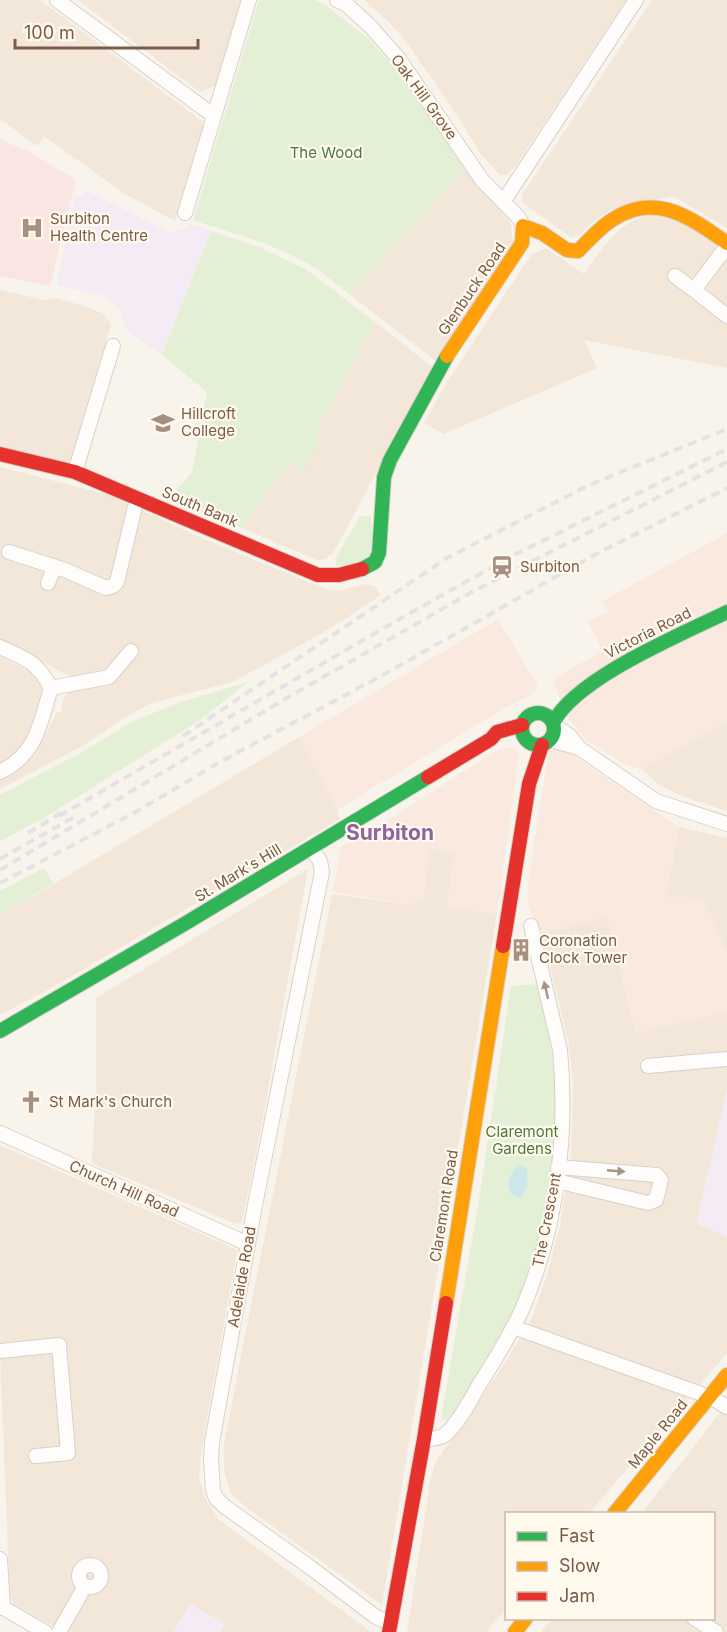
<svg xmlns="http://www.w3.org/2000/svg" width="727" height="1632" viewBox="0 0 727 1632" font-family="Inter,sans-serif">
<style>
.residential{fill:#f2e7d9}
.commercial{fill:#f9e9df}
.education{fill:#f5ebf4}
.medical{fill:#fae5e3}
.green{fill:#e3f0d5}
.water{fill:#cce6ea}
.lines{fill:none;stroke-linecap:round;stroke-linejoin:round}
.street-casing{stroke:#d8d1ca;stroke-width:16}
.fast-casing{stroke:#d8d0c8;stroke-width:16}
.slow-casing{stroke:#d8d0c8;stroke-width:16}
.jam-casing{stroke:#d8d0c8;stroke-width:16}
.street{stroke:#fefdfc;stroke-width:14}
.fast{stroke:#30b455;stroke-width:14}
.slow{stroke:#ff9f0a;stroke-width:14}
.jam{stroke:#e5322d;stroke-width:14}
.rail{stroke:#e5e2e5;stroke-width:4;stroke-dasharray:9 6;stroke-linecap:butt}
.oneway{fill:#a89487}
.labels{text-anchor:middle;stroke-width:4.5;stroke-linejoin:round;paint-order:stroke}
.street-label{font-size:15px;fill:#7a5c48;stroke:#fff9ee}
.park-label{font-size:15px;fill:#4c7a3c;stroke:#fff9ee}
.poi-label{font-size:15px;fill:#7a5c48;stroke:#fff9ee;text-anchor:start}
.district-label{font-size:21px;font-weight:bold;fill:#8d649d;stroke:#fff9ee}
</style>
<rect width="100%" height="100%" fill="#f8f4ec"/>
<g class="residential">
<polygon points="0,0 40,0 203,122 203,131 175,221 125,194 44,136 38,146 29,141 0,118"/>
<polygon points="78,0 241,0 216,85 200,92"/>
<polygon points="364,0 626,0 517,164 506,175 500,175 480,153 455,112 407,43 391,24"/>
<polygon points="652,0 727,0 727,228 673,196 610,210 595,220 579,235 572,238 523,203 522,195"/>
<polygon points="465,170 510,222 513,241 436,361 349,294"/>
<polygon points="655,214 672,217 727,250 727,368 584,340 597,368 444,434 424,423 447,382 531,255 546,248 584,274 603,247 621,228 638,218"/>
<polygon points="0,290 44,300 56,298 84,306 102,313 111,324 72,458 69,462 0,448"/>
<polygon points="375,322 435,369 385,456 334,552 325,559 317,560 241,528 290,463 302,470 318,438 314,436"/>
<polygon points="0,467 109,495 202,538 325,589 338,591 365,584 374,586 381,595 331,628 233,682 151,703 124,718 84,745 0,789 0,781 10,776 35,755 57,712 61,712 64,698 77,680 0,639"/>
<polygon points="0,656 35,674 42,686 44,698 28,741 0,771"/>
<polygon points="727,722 727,811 681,796 658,784 642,769"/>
<polygon points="299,737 337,810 340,819 46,991 0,1015 0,916"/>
<polygon points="679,827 727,838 727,951 703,898 666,897"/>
<polygon points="429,850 454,854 447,907 497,914 382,1605 246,1507 231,1494 224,1470 224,1443 332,894 411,905 423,900"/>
<polygon points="308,869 261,1128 242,1222 235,1224 92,1163 96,1082 96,998"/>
<polygon points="603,917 608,919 635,1033 727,1012 727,1353 589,1513 506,1514 506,1609 486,1632 407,1632 431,1477 435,1463 501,1369 531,1320 547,1275 560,1226 571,1155 573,1087 569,1044 542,933"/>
<polygon points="0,1145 237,1250 201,1452 199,1478 205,1498 219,1520 371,1632 63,1632 14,1604 10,1597 0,1354"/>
<polygon points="727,1404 727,1632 541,1632 553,1619 714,1618 714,1514 642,1513"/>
</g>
<g class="commercial">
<polygon points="727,533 727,722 642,769 628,766 586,740 569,719 553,682 558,676 603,651 588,622 608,612 603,601"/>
<polygon points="498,619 538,686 531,695 503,709 337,810 299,737"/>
<polygon points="506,748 516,748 519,754 497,914 447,907 454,854 430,850 422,900 411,905 333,892 341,847 366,835 493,752"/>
<polygon points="555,748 562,748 679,827 666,897 703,898 727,951 727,1012 635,1033 608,919 603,917 542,933 528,907 528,882 549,752"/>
</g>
<g class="education">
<polygon points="88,191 170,233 187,228 190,224 211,231 162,355 127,331 119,308 112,300 104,296 57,285 75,199"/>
<polygon points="727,1089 727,1237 696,1224"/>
<polygon points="190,1603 225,1624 220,1632 173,1632"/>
</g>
<polygon class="medical" points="0,139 30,152 76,180 50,286 0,276"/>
<g class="green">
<path d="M259,0H315L325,5L370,40L411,87L465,170L349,294C333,281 317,268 299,259C265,241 228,232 193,220Z"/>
<polygon points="211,231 261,248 307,270 375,322 314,435 319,438 302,471 290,463 241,528 169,499 192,472 207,392 162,355"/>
<polygon points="360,516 371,517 373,550 363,563 337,566 335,560"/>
<polygon points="248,682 200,720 39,821 0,841 0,795 86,750 131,722 178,703"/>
<polygon points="44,868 53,883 0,916 0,891"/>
<polygon points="539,984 549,1033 556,1087 556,1141 533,1274 494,1354 448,1421 441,1419 479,1200 511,986"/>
</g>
<path class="water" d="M520,1165L527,1168C528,1180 529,1191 519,1198C502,1191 508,1174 520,1165Z"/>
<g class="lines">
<g class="street-casing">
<g id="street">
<polyline points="57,0 214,116"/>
<polyline points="337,0 346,4 370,26 399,59 482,180 519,218 523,226"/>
<polyline points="503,202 636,0"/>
<polyline points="185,213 249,0"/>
<polyline points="727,246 694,290 727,316"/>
<polyline points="675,276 694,290"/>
<polyline points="75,472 113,346"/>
<polyline points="9,552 65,570 106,588 113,586 117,582 137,498"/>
<polyline points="48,583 54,568"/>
<path d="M0,647C26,659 37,661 51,688C40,724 37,754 0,772"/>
<polyline points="51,688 109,677 131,651"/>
<polyline points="554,725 570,736 579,748"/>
<polyline points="550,740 579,748 656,801 727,824"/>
<polyline points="311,848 320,861 322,872 256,1200 212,1442 211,1459 213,1490 216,1498 224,1506 307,1565 376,1617 390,1623"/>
<polyline points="648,1066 727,1059"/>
<polyline points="0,1133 248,1244"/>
<polyline points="557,1181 648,1203 656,1200 661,1180 657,1175 558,1167"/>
<polyline points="513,1327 710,1397 727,1407"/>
<polyline points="0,1351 59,1345 68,1453 36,1456"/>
<path d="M424,1439C432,1439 439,1439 446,1434C458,1424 471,1399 479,1385C495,1360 512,1333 524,1305C557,1226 568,1135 560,1050L531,926"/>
<polyline points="0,1559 3,1608"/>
<circle cx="90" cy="1576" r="11"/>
<polyline points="0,1606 45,1632"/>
<polyline points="694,1618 716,1632"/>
<polyline points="59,1632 85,1586"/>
</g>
</g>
<g class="fast-casing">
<g id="fast">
<polyline points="362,569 375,562 379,553 384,477 390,460 447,356"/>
<circle cx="538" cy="729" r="16"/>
<path d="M553,723C576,678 680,635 727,612"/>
<polyline points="0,1031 186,923 428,777"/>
</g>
</g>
<g class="slow-casing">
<g id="slow">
<path d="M447,356L522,243L523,226L542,233L567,250L578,251C587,242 595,233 605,225C651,189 687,215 727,243"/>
<polyline points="446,1303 503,946"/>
<polyline points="614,1514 727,1375"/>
<polyline points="515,1632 526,1618"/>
</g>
</g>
<g class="jam-casing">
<g id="jam">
<polyline points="0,454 75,472 318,575 339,575 362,569"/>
<polyline points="428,777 491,739 497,732 522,725"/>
<polyline points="503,946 529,784 542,745"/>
<polyline points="389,1632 424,1439 446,1303"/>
</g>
</g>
<use href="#street" class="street"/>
<use href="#fast" class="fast"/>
<use href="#slow" class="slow"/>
<use href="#jam" class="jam"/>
<g class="rail">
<polyline points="183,736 447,558 589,485 727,429"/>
<polyline points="59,816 403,617 512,556 727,449"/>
<polyline points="28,833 64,811"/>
<polyline points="0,859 76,816"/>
<polyline points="0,870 285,699 472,592 727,462"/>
<polyline points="0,883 136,812 218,763 383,675 596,554 727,488"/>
</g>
</g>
<defs><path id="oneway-solid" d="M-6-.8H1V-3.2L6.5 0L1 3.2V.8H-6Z" transform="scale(1.5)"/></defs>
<g class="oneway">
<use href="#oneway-solid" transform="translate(546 990) rotate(-103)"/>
<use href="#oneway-solid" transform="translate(616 1171) rotate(5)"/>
</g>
<defs>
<g id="hospital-bare" transform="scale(1.8)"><path d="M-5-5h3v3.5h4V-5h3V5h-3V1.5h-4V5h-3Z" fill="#a69181" stroke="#fff9ee" stroke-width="2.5" paint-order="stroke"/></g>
<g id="university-bare" transform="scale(1.8)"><path d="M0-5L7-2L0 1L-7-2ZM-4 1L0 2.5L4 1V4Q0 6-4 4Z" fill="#a69181" stroke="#fff9ee" stroke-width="2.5" paint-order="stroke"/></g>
<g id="station-bare" transform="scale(1.8)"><path d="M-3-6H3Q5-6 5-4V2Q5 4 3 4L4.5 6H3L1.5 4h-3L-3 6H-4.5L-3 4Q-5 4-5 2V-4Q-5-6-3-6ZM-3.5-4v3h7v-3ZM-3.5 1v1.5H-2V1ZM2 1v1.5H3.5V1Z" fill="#a69181" stroke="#fff9ee" stroke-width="2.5" paint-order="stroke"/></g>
<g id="building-bare" transform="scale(1.8)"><path d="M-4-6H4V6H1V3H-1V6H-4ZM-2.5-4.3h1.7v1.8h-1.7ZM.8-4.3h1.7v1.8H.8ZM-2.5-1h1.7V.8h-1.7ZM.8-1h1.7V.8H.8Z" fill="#a69181" stroke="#fff9ee" stroke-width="2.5" paint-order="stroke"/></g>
<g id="church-bare" transform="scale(1.8)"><path d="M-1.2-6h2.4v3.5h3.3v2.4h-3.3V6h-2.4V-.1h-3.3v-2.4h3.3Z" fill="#a69181" stroke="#fff9ee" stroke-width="2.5" paint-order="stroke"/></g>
</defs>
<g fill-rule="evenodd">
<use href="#hospital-bare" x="32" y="228"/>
<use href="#university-bare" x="163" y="423"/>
<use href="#station-bare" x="502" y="567"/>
<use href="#building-bare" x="521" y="950"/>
<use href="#church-bare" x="31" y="1102"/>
</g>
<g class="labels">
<g class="street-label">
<text transform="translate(424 97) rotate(54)" y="5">Oak Hill Grove</text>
<text transform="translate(472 289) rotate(-56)" y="5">Glenbuck Road</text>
<text transform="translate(200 507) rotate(23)" y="5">South Bank</text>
<text transform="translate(648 633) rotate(-27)" y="5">Victoria Road</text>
<text transform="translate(238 873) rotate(-31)" y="5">St. Mark's Hill</text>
<text transform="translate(124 1189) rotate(24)" y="5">Church Hill Road</text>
<text transform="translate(444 1206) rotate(-81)" y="5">Claremont Road</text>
<text transform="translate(547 1220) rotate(-79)" y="5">The Crescent</text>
<text transform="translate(242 1277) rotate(-80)" y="5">Adelaide Road</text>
<text transform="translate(658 1434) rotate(-51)" y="5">Maple Road</text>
</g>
<g class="park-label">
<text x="326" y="158">The Wood</text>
<text x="522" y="1137">Claremont<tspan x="522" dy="17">Gardens</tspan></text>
</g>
<g class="poi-label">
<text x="50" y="224">Surbiton<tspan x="50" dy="17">Health Centre</tspan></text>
<text x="181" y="419">Hillcroft<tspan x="181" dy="17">College</tspan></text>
<text x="520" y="572">Surbiton</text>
<text x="539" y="946">Coronation<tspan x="539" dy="17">Clock Tower</tspan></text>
<text x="49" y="1107">St Mark's Church</text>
</g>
<g class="district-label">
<text x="390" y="840">Surbiton</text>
</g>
</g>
<rect x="505" y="1512" width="210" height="108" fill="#fff9ee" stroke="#cabaac" stroke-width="1.5"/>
<rect x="517" y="1532" width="30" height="9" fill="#30b455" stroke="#cabaac" stroke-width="1.5"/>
<text x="559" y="1542" font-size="18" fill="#7a5c48">Fast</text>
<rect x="517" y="1562" width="30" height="9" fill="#ff9f0a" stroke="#cabaac" stroke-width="1.5"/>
<text x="559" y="1572" font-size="18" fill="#7a5c48">Slow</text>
<rect x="517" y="1592" width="30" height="9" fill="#e5322d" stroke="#cabaac" stroke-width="1.5"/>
<text x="559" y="1602" font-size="18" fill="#7a5c48">Jam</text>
<path d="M15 39v9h183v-9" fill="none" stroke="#7a5c48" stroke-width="3"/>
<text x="24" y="39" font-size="18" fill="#7a5c48" stroke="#fff9ee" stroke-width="4.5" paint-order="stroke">100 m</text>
</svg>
